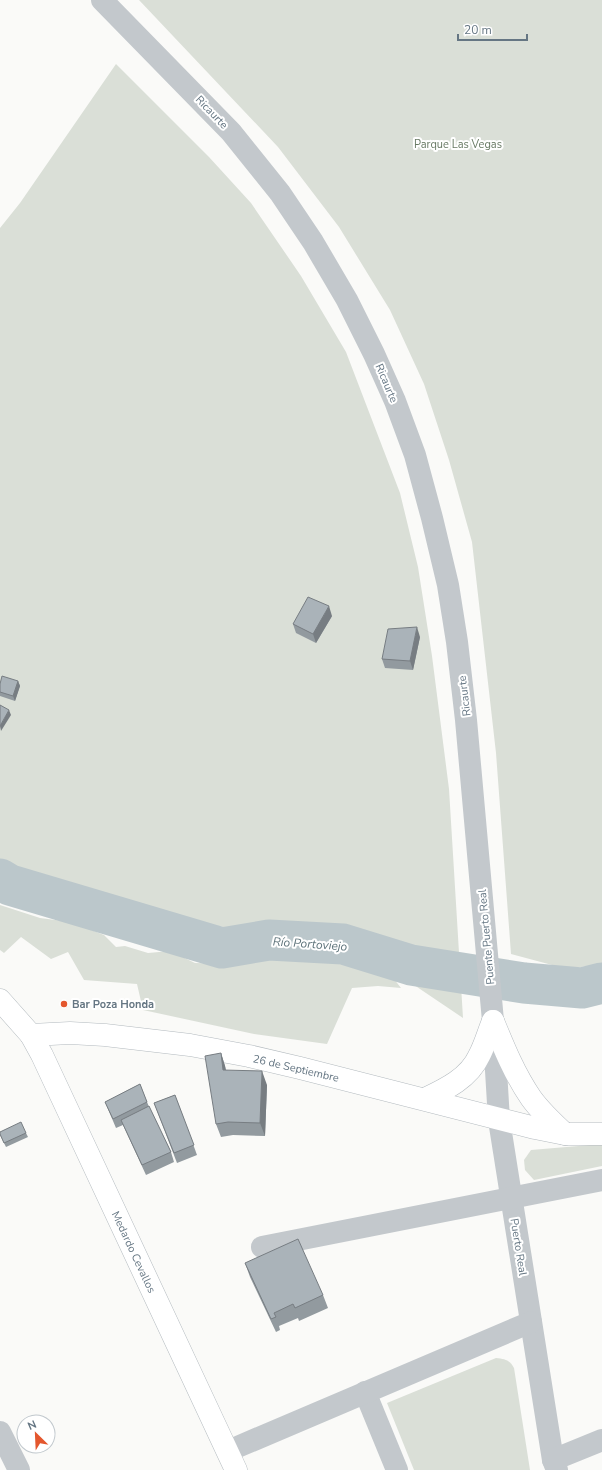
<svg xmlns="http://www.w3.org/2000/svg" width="602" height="1470" viewBox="0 0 602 1470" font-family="'Nunito Sans',sans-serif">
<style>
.green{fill:#dadfd7}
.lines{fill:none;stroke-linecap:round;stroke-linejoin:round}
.river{stroke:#bbc7cb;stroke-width:41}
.secondary-casing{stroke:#b3babf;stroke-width:23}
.street{stroke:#c3c8cc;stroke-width:22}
.secondary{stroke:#fff;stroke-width:22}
.wall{fill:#929a9f}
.shaded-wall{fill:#777d82}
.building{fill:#aab3b9;stroke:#777d82}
.poi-dot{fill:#e4572e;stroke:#fff;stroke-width:1.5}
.labels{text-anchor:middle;stroke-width:4;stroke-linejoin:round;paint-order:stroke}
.street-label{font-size:11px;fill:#657683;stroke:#fff}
.park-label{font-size:11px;fill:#687a64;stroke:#fff}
.poi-label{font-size:11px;font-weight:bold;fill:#657683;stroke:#fff;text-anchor:start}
.water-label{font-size:12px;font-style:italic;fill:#60757c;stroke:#fff}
</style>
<rect width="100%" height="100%" fill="#fafaf8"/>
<g class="green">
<polygon points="139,0 602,0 602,964 567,969 511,954 496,753 472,542 449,460 424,384 390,310 339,227 278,147"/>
<polygon points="116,64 209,157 251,203 301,276 346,352 400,493 418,567 432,656 449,789 463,1018 334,931 229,928 150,914 14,872 0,863 0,228 20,203"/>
<polygon points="0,905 40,918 71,922 104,935 116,947 125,946 148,953 170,951 195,963 235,964 281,949 344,957 384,966 401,988 378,986 352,988 327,1044 254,1034 143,1010 137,984 84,980 68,952 51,959 21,937 4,953 0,950"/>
<polygon points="602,1144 602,1166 534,1180 525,1170 524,1160 531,1150"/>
<path d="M496,1358C505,1359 510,1360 514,1368L530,1470H414L387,1403Z"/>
</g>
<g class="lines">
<polyline class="river" points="0,879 10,885 222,948 269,940 343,944 411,965 524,983 582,988 602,983"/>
<g class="secondary-casing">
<g id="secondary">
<polyline points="0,1000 31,1035 70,1033 105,1035 190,1045 249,1056 300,1068 535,1128 565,1134 602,1134"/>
<path d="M493,1021C504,1048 515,1075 531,1098C541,1112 553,1123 565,1134"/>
<polyline points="31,1035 42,1055 236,1470"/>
<path d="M425,1099C446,1089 469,1078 479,1056C485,1045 488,1033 493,1021"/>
</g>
</g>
<g class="street">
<polyline points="102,0 231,132 280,193 313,242 347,300 374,354 395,401 415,455 432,518 448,585 457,642 466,720 493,1021 499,1120 553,1460 557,1470"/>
<polyline points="262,1247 602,1180"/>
<polyline points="365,1392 397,1470"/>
<polyline points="0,1432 19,1470"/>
<polyline points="228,1451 531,1322"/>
<polyline points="553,1460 602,1440"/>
</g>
<use href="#secondary" class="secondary"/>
</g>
<g class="wall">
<polygon points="332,616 316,643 296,633 293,624"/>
<polygon points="420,637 413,670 385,668 382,659"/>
<polygon points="18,681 20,686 15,701 0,696 0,684"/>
<polygon points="221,1053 225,1066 226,1070 267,1085 265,1136 233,1135 221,1137 216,1124"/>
<polygon points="140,1084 149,1107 171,1152 174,1162 146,1175 123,1125 116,1128 105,1102"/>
<polygon points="175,1095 197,1155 177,1163 154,1103"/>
<polygon points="0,1132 26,1133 28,1137 6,1147 0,1135"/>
<polygon points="245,1263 323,1295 328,1308 299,1321 298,1318 279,1326 280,1330 276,1332 250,1277"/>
</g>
<g class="shaded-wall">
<polygon points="329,606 332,616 316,643 313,634"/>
<polygon points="417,627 420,637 413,670 410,661"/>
<polygon points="18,681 20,686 15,701 13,696"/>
<polygon points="9,710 11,715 1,731 0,726"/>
<polygon points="221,1053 225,1066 228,1083 223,1070"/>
<polygon points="262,1071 267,1085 265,1136 260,1123"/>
</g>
<g class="building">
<polygon points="308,597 329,606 313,634 293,624"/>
<polygon points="417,627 410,661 382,659 388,629"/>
<polygon points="2,676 18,681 13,696 0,692 0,684"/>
<polygon points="0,705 9,710 0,726"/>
<polygon points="221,1053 223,1070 262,1071 260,1123 228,1122 216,1124 205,1056"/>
<polygon points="140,1084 147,1102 113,1119 105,1102"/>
<polygon points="175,1095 194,1145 174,1153 154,1103"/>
<polygon points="149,1106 171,1152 142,1165 121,1120"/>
<polygon points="21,1122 26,1133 4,1143 0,1134 0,1132"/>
<polygon points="298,1239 323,1295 295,1308 293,1304 274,1313 276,1317 271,1319 245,1263"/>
</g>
<circle class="poi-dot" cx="64" cy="1004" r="4"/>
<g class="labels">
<g class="street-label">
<text transform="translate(212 112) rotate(46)" y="4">Ricaurte</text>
<text transform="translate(387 383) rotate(67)" y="4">Ricaurte</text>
<text transform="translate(464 696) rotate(-97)" y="4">Ricaurte</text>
<text transform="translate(486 937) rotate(-95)" y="4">Puente Puerto Real</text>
<text transform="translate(296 1068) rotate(13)" y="4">26 de Septiembre</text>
<text transform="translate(519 1247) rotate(81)" y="4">Puerto Real</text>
<text transform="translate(134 1252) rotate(65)" y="4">Medardo Cevallos</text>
</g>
<g class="park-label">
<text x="458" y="148">Parque Las Vegas</text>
</g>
<g class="poi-label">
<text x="72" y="1008">Bar Poza Honda</text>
</g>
<g class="water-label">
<text transform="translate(310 944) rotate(4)" y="4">Río Portoviejo</text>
</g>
</g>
<g transform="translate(36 1434) rotate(336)"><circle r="19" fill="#ffffff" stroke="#c1c8cd"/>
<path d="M0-3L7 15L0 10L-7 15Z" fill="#e4572e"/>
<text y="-6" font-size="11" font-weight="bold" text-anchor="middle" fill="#657683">N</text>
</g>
<path d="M458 34v6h69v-6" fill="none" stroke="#657683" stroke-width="2"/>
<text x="464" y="34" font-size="12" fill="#657683" stroke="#ffffff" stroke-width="3" paint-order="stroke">20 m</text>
</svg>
